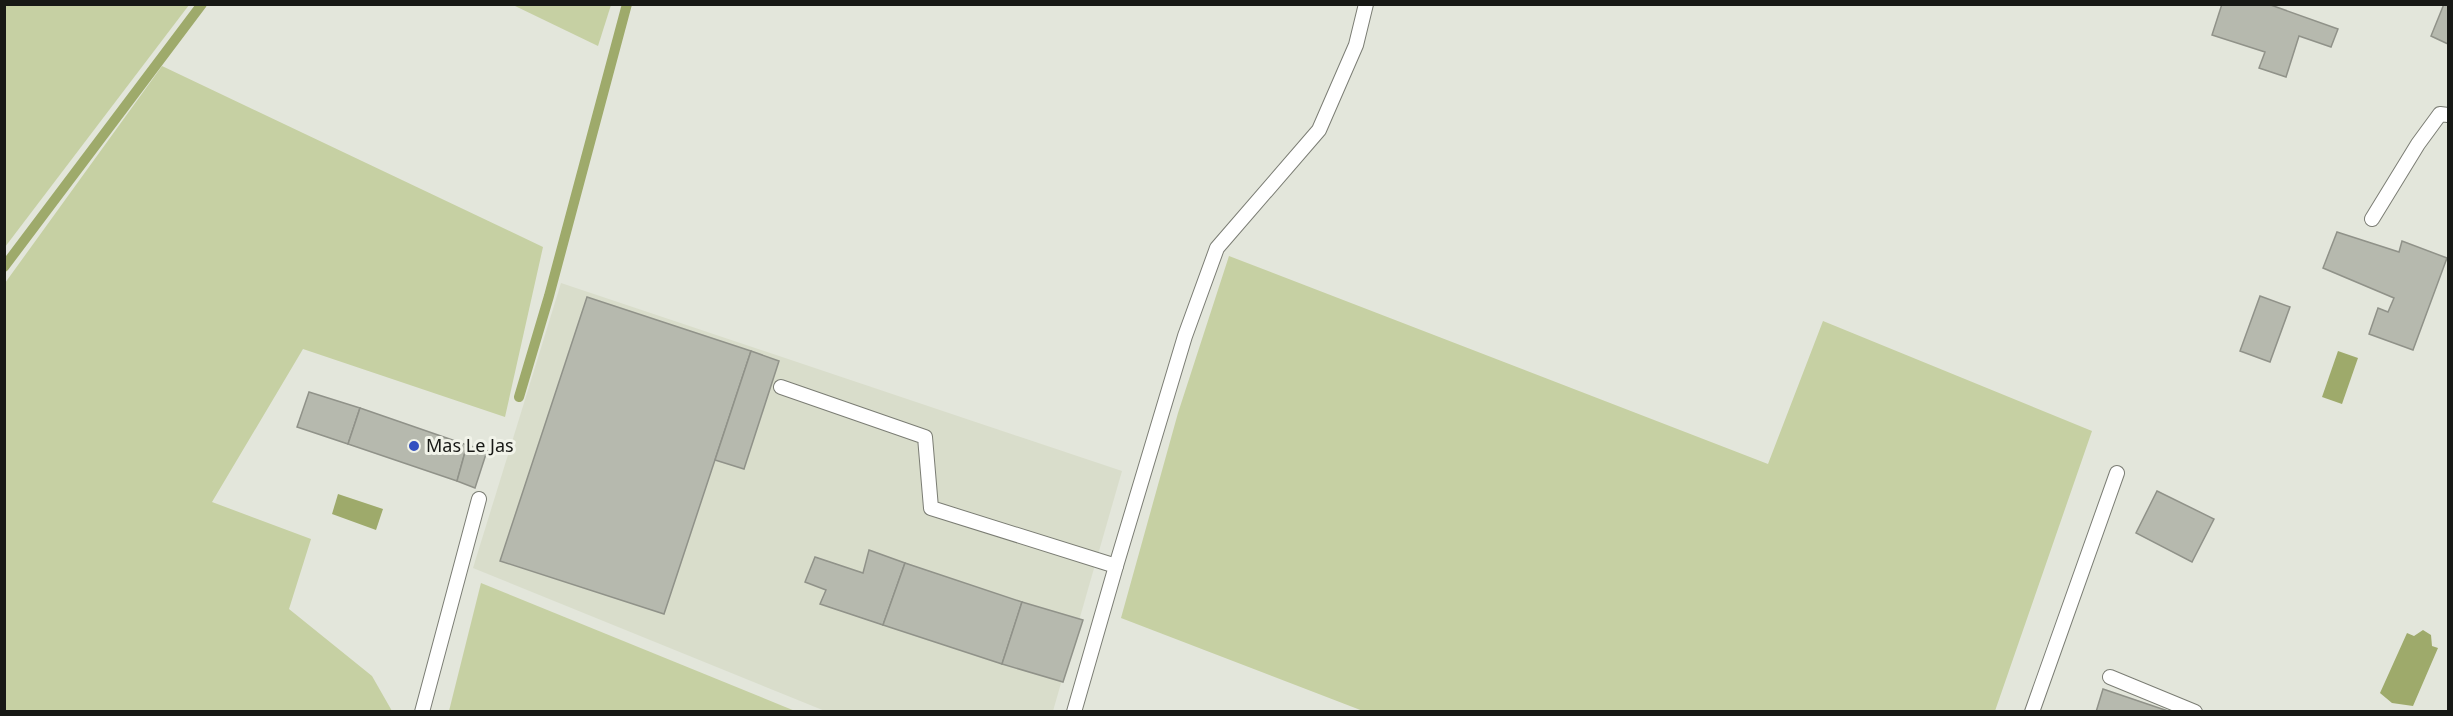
<svg xmlns="http://www.w3.org/2000/svg" width="2453" height="716" viewBox="0 0 2453 716" font-family="'Noto Sans',sans-serif">
<style>
.built{fill:#d9ddcb}
.green{fill:#c6d0a3}
.water{fill:#9eaa6b}
.lines{fill:none;stroke-linecap:round;stroke-linejoin:round}
.stream{stroke:#9eaa6b;stroke-width:10}
.building{fill:#b6b9ae;stroke:#909289;stroke-width:1.5}
.service-casing{stroke:#7b7d74;stroke-width:16}
.service{stroke:#fff;stroke-width:14}
.poi-dot{fill:#324fc0;stroke:#f1f3e9;stroke-width:2}
.labels{text-anchor:middle;stroke-width:6;stroke-linejoin:round;paint-order:stroke}
.poi-label{font-size:18px;fill:#171815;stroke:#f1f3e9;text-anchor:start}
</style>
<rect width="100%" height="100%" fill="#e3e6db"/>
<polygon class="built" points="561,283 1122,471 1053,711 825,711 473,568"/>
<g class="green">
<polygon points="5,4 189,5 5,247 4,5"/>
<polygon points="513,5 611,4 611,5 598,46"/>
<polygon points="162,66 543,247 505,417 303,349 212,502 311,539 289,609 372,676 392,711 5,711 5,283"/>
<polygon points="1229,256 1768,464 1823,321 2092,431 1995,711 1363,711 1121,618 1178,413"/>
<polygon points="481,583 795,711 449,711"/>
</g>
<g class="water">
<polygon points="2338,351 2358,358 2342,404 2322,397"/>
<polygon points="338,494 383,509 376,530 332,514"/>
<polygon points="2423,630 2431,635 2432,646 2438,648 2413,706 2392,703 2380,693 2407,633 2414,636"/>
</g>
<g class="lines">
<g class="stream">
<polyline points="4,267 202,4"/>
<polyline points="519,397 549,296 627,4"/>
</g>
</g>
<g class="building">
<polygon points="2222,4 2268,4 2338,29 2331,47 2299,36 2286,77 2259,68 2265,52 2212,35"/>
<polygon points="2444,4 2448,4 2448,44 2431,36"/>
<polygon points="2337,232 2399,252 2402,241 2447,258 2413,350 2369,334 2378,308 2388,312 2394,298 2323,268"/>
<polygon points="2260,296 2290,307 2270,362 2240,351"/>
<polygon points="587,297 751,351 664,614 500,561"/>
<polygon points="751,351 779,361 744,469 715,460"/>
<polygon points="309,392 360,408 348,444 297,427"/>
<polygon points="360,408 467,445 457,481 348,444"/>
<polygon points="467,445 487,451 475,488 457,481"/>
<polygon points="2157,491 2214,519 2192,562 2136,533"/>
<polygon points="869,550 905,563 883,625 820,604 826,590 805,582 815,557 863,573"/>
<polygon points="905,563 1022,602 1002,664 883,625"/>
<polygon points="1022,602 1083,620 1063,682 1002,664"/>
<polygon points="2103,689 2171,712 2096,712"/>
</g>
<g class="lines">
<g class="service-casing">
<g id="service">
<polyline points="2372,219 2418,144 2440,114 2448,115"/>
<polyline points="781,387 925,437 931,508 1116,566 1074,712"/>
<polyline points="1116,566 1185,336 1217,248 1319,130 1356,45 1366,4"/>
<polyline points="2110,677 2195,712"/>
<polyline points="422,712 479,499"/>
<polyline points="2032,712 2117,473"/>
</g>
</g>
<use href="#service" class="service"/>
</g>
<circle class="poi-dot" cx="414" cy="446" r="6"/>
<g class="labels">
<g class="poi-label">
<text x="426" y="452">Mas Le Jas</text>
</g>
</g>
<rect width="2453" height="716" fill="none" stroke="#171815" stroke-width="12"/>
</svg>
